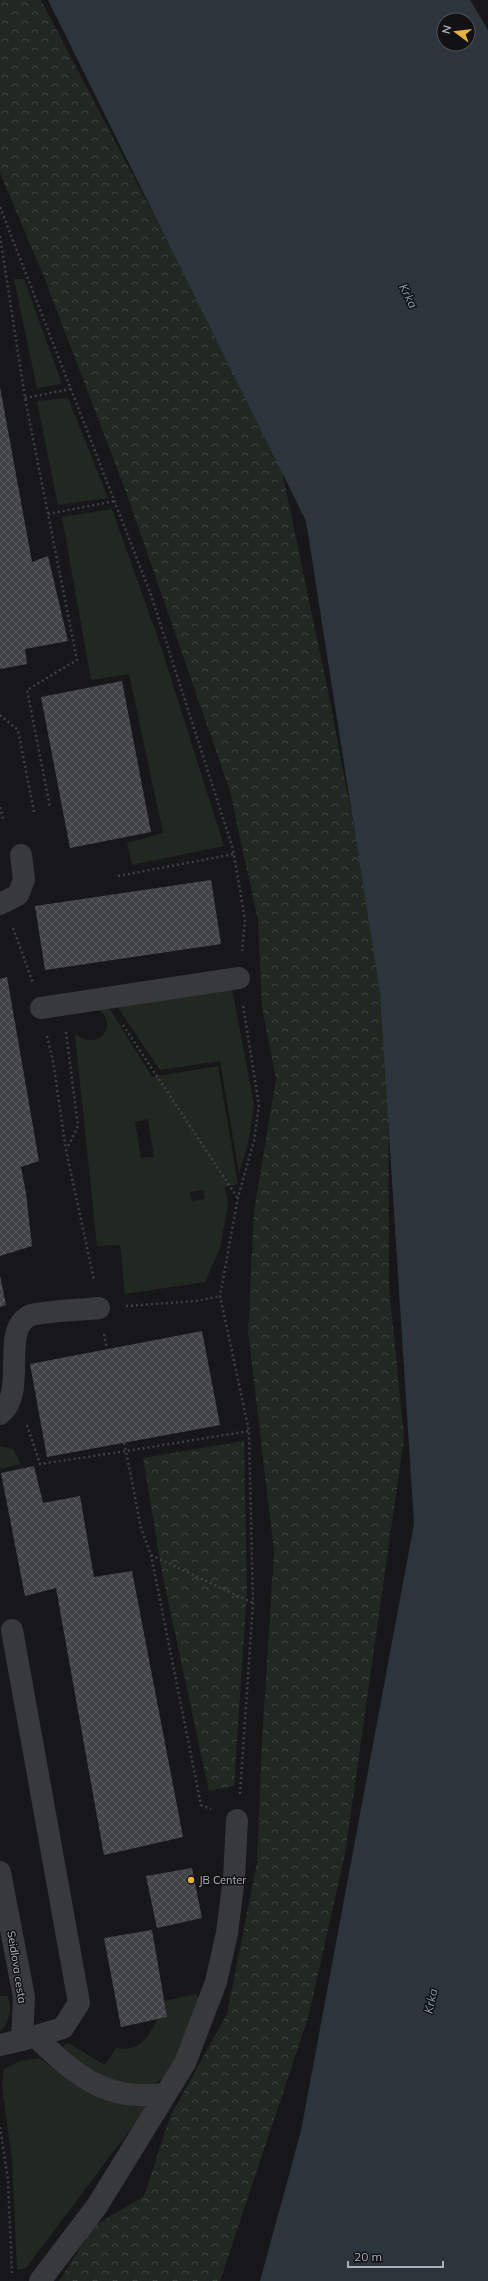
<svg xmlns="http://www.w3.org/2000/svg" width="488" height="2281" viewBox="0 0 488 2281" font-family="Mulish,sans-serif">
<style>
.grass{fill:#212822;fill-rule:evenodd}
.forest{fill:url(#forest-crowns)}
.water{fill:#2d353c;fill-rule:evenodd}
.building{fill:url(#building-cross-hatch)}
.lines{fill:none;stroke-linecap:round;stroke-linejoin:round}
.path{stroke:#3e4044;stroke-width:2.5;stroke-dasharray:2 3;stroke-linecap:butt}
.minor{stroke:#38393d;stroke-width:22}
.poi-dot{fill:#e7b140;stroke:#121214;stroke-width:1.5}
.labels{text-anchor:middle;stroke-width:3;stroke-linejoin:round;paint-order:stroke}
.poi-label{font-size:11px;fill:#aaaeb8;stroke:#121214;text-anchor:start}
.street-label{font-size:11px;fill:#aaaeb8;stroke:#121214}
.water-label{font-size:12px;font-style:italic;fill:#839bb1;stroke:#121214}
</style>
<defs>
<pattern id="forest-crowns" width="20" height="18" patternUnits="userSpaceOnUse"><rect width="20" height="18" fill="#212822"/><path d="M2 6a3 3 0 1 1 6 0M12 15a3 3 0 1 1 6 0" fill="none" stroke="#3f4540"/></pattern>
<pattern id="building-cross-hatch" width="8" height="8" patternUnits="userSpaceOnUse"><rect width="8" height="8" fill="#414245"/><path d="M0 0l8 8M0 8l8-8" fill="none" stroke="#5a5b5e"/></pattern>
</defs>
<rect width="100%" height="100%" fill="#171719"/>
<g class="grass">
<polygon points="14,279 24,279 62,384 37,388"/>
<polygon points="68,398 108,498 58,505 37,401"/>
<polygon points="112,509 160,644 224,846 132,865 127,843 163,833 129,674 91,680 62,517"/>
<polygon points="231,983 254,1105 248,1144 239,1173 220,1061 160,1070 115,1003"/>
<path d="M106,1003L152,1077L218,1066L238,1184L225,1187L228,1205L220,1248L205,1282L125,1294L120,1245L97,1246L75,1035C81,1037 87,1041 93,1040C110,1037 111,1019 99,1010ZM148,1119L154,1157L141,1158L135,1122ZM203,1190L205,1199L192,1201L190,1192Z"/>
<polygon points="0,1446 13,1449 21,1464 0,1469"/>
<path d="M196,1994L200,1999L171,2072L153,2085L135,2088L100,2078L64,2049L63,2046L68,2043L105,2065L116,2048C141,2052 147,2038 158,2019L167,2017L165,2001Z"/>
<path d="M0,1996H7C13,2005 10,2024 0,2030Z"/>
<polygon points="39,2058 83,2090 136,2107 145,2106 144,2111 26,2268 17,2270 12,2160 2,2086 4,2069 20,2061"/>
</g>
<g class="forest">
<polygon points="0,0 41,0 278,452 329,696 381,971 388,1055 389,1286 404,1438 345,1854 308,2018 220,2281 59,2281 94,2226 144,2196 170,2117 227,2014 257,1863 262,1741 274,1551 248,1332 254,1211 276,1079 262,1007 258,920 230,791 126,492 44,277 0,173"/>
<polygon points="244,1441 247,1590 234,1786 209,1791 162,1572 143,1458"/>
</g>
<path class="water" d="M48,0H470L488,30V2281H260L301,2131L414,1524L380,993L306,521ZM444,20H468V44H444Z"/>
<g class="building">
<polygon points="0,387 32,562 48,556 68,641 25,649 27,664 0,669"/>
<polygon points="122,681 151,832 70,848 41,697"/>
<polygon points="211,880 221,944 45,970 35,906"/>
<polygon points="7,977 39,1161 21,1167 26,1193 32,1246 0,1256 0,979"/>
<polygon points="0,1275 6,1305 0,1307"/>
<polygon points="202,1331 220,1425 47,1457 30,1364"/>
<polygon points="34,1466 43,1503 80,1496 94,1577 132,1571 183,1837 104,1855 56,1588 25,1596 1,1473"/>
<polygon points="192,1868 202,1918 157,1928 146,1876"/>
<polygon points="152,1930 167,2017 121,2027 104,1938"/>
</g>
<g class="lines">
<g class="path">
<polyline points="0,207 151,595 233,849 245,920 242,951"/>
<polyline points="0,236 25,398 77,660 27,690 50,807"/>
<polyline points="25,398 71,389"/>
<polyline points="48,514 115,501"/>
<polyline points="0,715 18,730 34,812"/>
<polyline points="0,807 3,819"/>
<polyline points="118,876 234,854"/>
<polyline points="13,928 33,983"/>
<polyline points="123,1025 237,1197"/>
<polyline points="66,1032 78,1126 67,1149"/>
<polyline points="47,1036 53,1061 66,1150 94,1280"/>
<polyline points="126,1306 196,1301 220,1296"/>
<polyline points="104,1334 107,1349"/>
<polyline points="27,1425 40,1464 126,1451 141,1528 151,1555 201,1805 211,1809"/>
<polyline points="124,1443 126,1451 249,1431"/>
<polyline points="151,1555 253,1603"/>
<polyline points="240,1794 253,1603 249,1431 220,1296 238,1197 254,1141 259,1105 243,1005"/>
<polyline points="0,2127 8,2180 12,2273"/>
</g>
<g class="minor">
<polyline points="0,904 18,895 24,880 21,855"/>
<polyline points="41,1008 239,978"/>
<path d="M0,1414C28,1392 0,1331 29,1316C40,1311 85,1310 99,1308"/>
<polyline points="12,1630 79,2003 63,2028 22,2040"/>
<polyline points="0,1872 24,1997 22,2040 0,2045"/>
<path d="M36,2037C74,2075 107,2102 164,2094"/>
<polyline points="40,2281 97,2206 185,2063 216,1982 227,1933 234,1878 237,1820"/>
</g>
</g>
<circle class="poi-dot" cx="191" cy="1880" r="4"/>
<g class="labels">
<g class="poi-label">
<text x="199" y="1884">JB Center</text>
</g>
<g class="street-label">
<text transform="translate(17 1967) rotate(81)" y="4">Seidlova cesta</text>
</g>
<g class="water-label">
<text transform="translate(408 296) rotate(63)" y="4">Krka</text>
<text transform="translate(431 2001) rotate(-78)" y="4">Krka</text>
</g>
</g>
<g transform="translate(456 32) rotate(285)"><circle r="19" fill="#121214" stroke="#4f5056"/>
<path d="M0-3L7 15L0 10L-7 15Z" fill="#e7b140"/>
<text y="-6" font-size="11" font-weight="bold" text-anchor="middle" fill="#aaaeb8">N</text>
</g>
<path d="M348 2261v6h95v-6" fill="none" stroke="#aaaeb8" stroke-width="2"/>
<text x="354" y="2261" font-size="12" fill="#aaaeb8" stroke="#121214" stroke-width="3" paint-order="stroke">20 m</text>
</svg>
